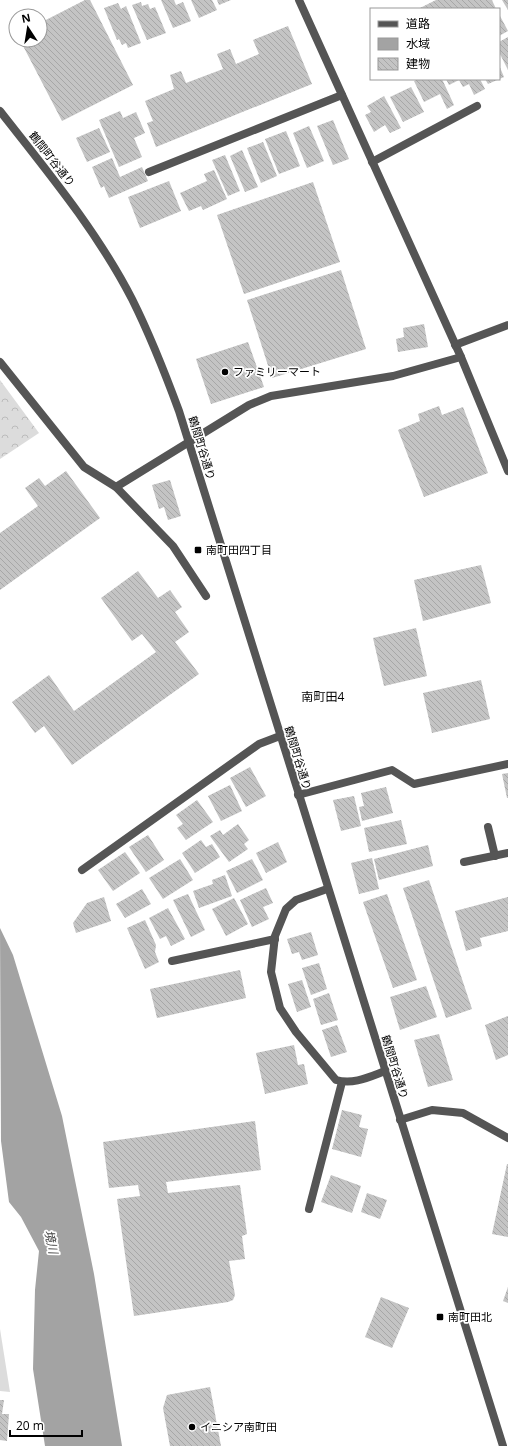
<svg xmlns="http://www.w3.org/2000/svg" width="508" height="1446" viewBox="0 0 508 1446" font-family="'Open Sans','Noto Sans JP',sans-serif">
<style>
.green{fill:#dcdcdc}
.park{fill:url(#park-crowns)}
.water{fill:#a3a3a3}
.building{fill:url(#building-back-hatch)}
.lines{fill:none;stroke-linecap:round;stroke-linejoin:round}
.service{stroke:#555;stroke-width:8}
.minor{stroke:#555;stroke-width:8}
.tertiary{stroke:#555;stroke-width:8}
.poi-dot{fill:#000;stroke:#fff;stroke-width:1.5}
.labels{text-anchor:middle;stroke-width:3.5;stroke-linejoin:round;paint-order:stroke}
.street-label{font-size:11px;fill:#000;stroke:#fff}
.poi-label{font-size:11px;fill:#000;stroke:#fff;text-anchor:start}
.neighbourhood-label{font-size:12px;fill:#000;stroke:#fff}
.water-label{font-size:12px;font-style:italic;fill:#444;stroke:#fff}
</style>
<defs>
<pattern id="park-crowns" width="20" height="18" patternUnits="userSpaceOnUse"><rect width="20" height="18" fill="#dcdcdc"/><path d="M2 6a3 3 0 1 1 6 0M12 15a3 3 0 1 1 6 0" fill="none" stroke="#bbb"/></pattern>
<pattern id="building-back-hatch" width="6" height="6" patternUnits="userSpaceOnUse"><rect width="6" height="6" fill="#c4c4c4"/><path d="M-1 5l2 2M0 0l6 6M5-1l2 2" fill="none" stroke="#a7a7a7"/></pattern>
</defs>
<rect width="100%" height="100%" fill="#fff"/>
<polygon class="green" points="0,1329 10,1392 0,1391"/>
<polygon class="park" points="0,380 39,433 0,459"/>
<polygon class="water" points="0,928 13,955 62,1116 94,1274 122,1446 45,1446 33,1369 35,1290 39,1251 21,1217 9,1202 1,1141"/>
<g class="building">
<polygon points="85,0 90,0 133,85 62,121 20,40 40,40 40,23"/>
<polygon points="161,0 174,0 176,5 183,2 191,21 173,28"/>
<polygon points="191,0 212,0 217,10 199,18"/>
<polygon points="217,0 231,0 219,5"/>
<polygon points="436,0 492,0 496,9 418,9"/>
<polygon points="502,0 508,0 508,10"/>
<polygon points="141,2 142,6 148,4 150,9 155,7 166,33 147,40 132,5"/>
<polygon points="118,3 121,9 126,6 141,43 128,48 126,43 122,45 119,39 117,40 104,8"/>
<polygon points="499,14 508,31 499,36"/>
<polygon points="288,26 312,84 156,147 147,123 153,121 145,101 174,89 170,75 181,71 186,83 223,69 217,54 230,49 236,64 259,54 253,40"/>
<polygon points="508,37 508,70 499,52 499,42"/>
<polygon points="499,65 504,77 488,84 485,79 499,79"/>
<polygon points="418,79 442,79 454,105 447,109 440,94 424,102 414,81"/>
<polygon points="446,79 480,79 485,89 474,95 469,84 463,87 459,80 449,85"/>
<polygon points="411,87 424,112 403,122 390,97"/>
<polygon points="384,96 401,128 390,133 385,125 374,132 365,115 371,112 367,106"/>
<polygon points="120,111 123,118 136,112 145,133 134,138 142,157 119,167 99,120"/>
<polygon points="333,120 349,159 333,165 317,126"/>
<polygon points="309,126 324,161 307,168 293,133"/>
<polygon points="99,128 110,152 87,162 76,138"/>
<polygon points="286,131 300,166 279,174 265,139"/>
<polygon points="263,142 277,176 261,183 247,148"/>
<polygon points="242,150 258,187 245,192 230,156"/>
<polygon points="225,155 240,191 228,196 212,160"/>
<polygon points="112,158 120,177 142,167 148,181 109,198 104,186 101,188 92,167"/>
<polygon points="214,170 227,199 203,210 201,206 189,211 180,193 207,181 204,174"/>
<polygon points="169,181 181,211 140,228 128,197"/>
<polygon points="313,182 340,262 244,294 217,215"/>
<polygon points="341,270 366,349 272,378 247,300"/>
<polygon points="424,324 428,347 398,352 396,339 404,337 403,328"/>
<polygon points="248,342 264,387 211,404 196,359"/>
<polygon points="439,406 442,415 463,407 488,473 424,497 398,430 420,421 418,414"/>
<polygon points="66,471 100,518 0,590 0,533 38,506 25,488 39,478 45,486"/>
<polygon points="170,480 181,516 168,520 164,507 159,509 152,485"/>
<polygon points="481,565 491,603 423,621 414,580"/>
<polygon points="138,571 158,598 170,590 182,607 175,612 189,632 175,642 199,674 72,765 44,726 35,733 12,702 49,675 74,711 156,652 142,634 132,641 101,598"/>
<polygon points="416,628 427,676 384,686 373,638"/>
<polygon points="481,680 490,719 432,733 423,693"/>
<polygon points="250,767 266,796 246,807 230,778"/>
<polygon points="508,773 508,798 507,798 502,774"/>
<polygon points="230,785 242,811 221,821 208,796"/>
<polygon points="386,787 393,813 362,821 359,807 364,806 361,793"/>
<polygon points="354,796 361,826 341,831 333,800"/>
<polygon points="197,800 213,822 186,840 177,828 183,824 176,815"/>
<polygon points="401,820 407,844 369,852 364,828"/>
<polygon points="238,824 249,840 244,844 248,849 229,862 210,836 220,830 223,835"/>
<polygon points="148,835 164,860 146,872 129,847"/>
<polygon points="201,840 206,847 212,844 220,857 195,873 182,853"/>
<polygon points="278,842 287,862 266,873 256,853"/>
<polygon points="428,845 433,866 379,880 374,859"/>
<polygon points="125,852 140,873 113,891 98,870"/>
<polygon points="372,858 379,889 359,894 351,863"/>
<polygon points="180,859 193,880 163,899 149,878"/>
<polygon points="252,859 263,880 237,893 226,871"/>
<polygon points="225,875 232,896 199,908 193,891 213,884 212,880"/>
<polygon points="429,880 472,1009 446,1018 403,888"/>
<polygon points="266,888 273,903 263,907 269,919 252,927 240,900"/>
<polygon points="142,889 151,904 125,918 116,904"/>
<polygon points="188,894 205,930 191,937 173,900"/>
<polygon points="387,894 417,980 393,988 363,902"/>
<polygon points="104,897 111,921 76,933 73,923 87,903"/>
<polygon points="508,897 508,931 480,938 482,946 466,951 455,911"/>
<polygon points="234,898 248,924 226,936 212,909"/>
<polygon points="168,908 185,939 171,946 166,936 160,939 149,918"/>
<polygon points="145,920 156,945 155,952 159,962 145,969 127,928"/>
<polygon points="311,932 318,955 302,960 299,952 292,954 287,939"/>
<polygon points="319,963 327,989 311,995 302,968"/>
<polygon points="240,970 246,998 157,1018 150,989"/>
<polygon points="302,980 311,1007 297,1012 288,984"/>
<polygon points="426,986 437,1017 400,1030 390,997"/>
<polygon points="329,993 338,1020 321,1025 313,999"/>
<polygon points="508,1016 508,1055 496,1060 485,1025"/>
<polygon points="337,1025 347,1052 331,1057 322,1030"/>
<polygon points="439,1034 453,1080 428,1087 414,1040"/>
<polygon points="294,1045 298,1065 304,1064 308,1084 265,1094 256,1053"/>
<polygon points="342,1110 362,1115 359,1127 368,1129 361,1157 332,1149"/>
<polygon points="255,1121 261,1170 166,1182 168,1193 240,1185 247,1234 242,1236 245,1259 229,1261 235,1295 233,1300 228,1302 134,1316 117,1199 140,1196 138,1185 109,1188 103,1142"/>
<polygon points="507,1164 508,1164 508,1237 492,1234"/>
<polygon points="331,1175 361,1186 352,1213 321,1202"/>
<polygon points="367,1193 387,1200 380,1219 361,1212"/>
<polygon points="508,1287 508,1303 503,1301"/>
<polygon points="381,1297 409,1308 392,1348 365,1337"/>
<polygon points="210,1387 221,1446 170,1446 163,1408 167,1395"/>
<polygon points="0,1400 4,1400 2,1414 9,1414 7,1441 0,1440"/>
</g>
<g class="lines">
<g class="service">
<polyline points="488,827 495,856"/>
<polyline points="82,870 259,744 280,736"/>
<polyline points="172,961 275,939"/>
</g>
<g class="minor">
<polyline points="299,0 461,357 508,471"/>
<polyline points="372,162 477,106"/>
<polyline points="149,172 342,95"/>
<polyline points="455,345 508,325"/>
<polyline points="0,362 84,467 116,487 173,546 206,596"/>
<polyline points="116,487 249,405 271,396 393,376 461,357"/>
<polyline points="298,795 392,770 414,784 508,764"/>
<polyline points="464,862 508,853"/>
<path d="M327,889L296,900L286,909L275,936L271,972L280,1008L296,1032L336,1080C353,1085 369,1077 385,1071"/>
<polyline points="400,1120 432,1110 463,1113 508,1138"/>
<polyline points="309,1209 342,1082"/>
</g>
<path class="tertiary" d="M0,111C47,171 97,231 132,299C150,335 165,373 179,411L503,1446"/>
</g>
<g class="poi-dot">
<circle cx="225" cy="372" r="4"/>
<rect x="194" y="546" width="8" height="8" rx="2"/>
<rect x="436" y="1313" width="8" height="8" rx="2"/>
<circle cx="192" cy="1427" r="4"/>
</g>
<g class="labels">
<g class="street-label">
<text transform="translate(52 159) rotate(52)" y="4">鶴間町谷通り</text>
<text transform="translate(202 448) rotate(73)" y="4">鶴間町谷通り</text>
<text transform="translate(298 758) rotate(73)" y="4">鶴間町谷通り</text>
<text transform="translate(395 1067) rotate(73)" y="4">鶴間町谷通り</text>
</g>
<g class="poi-label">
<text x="233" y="376">ファミリーマート</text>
<text x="206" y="554">南町田四丁目</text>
<text x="448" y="1321">南町田北</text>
<text x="200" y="1431">イニシア南町田</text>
</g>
<g class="neighbourhood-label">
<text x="323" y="701">南町田4</text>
</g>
<g class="water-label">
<text transform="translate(51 1242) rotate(78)" y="4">境川</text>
</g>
</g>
<rect x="370" y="8" width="130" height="72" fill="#ffffff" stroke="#999999"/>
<rect x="378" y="21" width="20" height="6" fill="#555555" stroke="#999999"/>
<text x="406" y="28" font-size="12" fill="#000000">道路</text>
<rect x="378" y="38" width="20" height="12" fill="#a3a3a3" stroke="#999999"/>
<text x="406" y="48" font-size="12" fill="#000000">水域</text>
<rect x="378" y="58" width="20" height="12" fill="url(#building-back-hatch)" stroke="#999999"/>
<text x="406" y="68" font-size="12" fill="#000000">建物</text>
<g transform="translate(28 28) rotate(348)"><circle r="19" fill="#ffffff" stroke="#999999"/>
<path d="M0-3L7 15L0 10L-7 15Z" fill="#000000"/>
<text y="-6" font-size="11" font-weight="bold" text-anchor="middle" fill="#000000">N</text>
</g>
<path d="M10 1430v6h72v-6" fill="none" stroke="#000000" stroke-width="2"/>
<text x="16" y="1430" font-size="12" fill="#000000" stroke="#ffffff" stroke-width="3" paint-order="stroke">20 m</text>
</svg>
